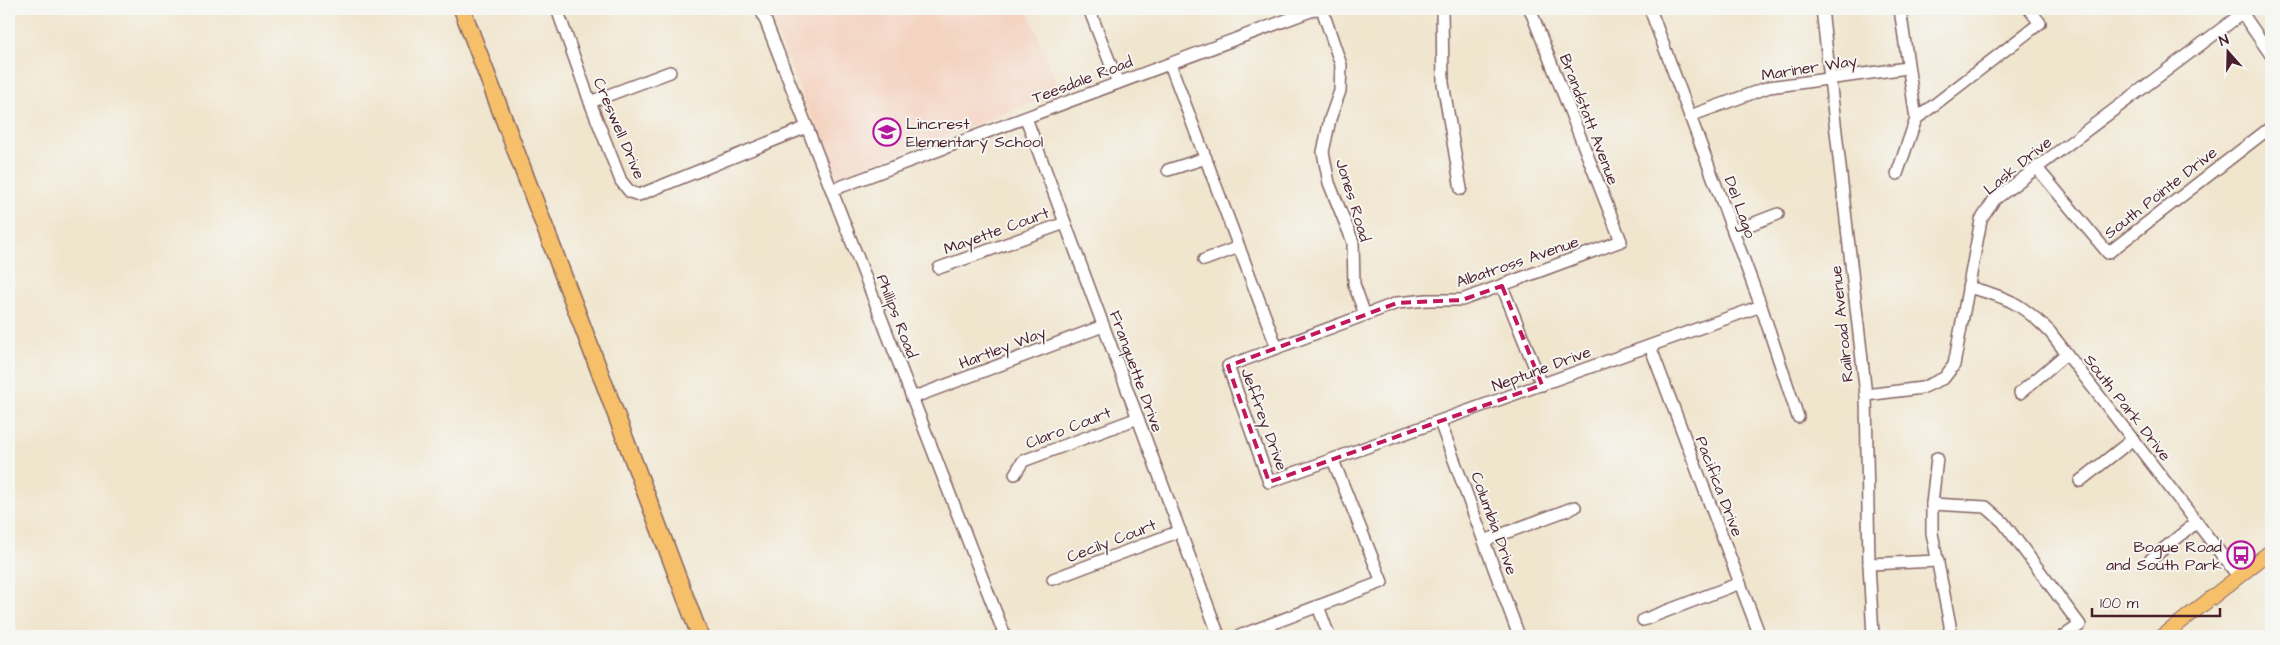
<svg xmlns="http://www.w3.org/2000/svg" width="2280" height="645" viewBox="0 0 2280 645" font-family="'Architects Daughter',sans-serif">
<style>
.built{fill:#f4d3c1}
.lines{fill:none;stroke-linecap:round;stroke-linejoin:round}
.minor-casing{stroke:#846464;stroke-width:14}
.major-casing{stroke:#846464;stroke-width:16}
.highway-casing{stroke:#846464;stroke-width:19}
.minor{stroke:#fff;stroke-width:11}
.major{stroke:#f6c06b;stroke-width:14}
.highway{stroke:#f6c06b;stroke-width:16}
.marked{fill:none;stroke:#c2185b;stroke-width:4;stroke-dasharray:10 6;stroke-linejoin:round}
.labels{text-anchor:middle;stroke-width:4;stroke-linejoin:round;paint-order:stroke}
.street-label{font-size:16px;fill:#4a1f2b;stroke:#f6f6f2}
.poi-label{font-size:16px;fill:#4a1f2b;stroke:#f6f6f2;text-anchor:start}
</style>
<rect width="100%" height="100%" fill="#f6f6f2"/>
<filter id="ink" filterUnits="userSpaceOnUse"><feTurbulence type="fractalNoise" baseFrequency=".02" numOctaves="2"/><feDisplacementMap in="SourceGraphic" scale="10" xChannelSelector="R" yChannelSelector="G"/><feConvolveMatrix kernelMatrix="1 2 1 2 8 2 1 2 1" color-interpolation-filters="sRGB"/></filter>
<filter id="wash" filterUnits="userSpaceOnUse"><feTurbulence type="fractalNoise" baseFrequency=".0096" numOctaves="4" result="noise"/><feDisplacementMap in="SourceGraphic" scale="20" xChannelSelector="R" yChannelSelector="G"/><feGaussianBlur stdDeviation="1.12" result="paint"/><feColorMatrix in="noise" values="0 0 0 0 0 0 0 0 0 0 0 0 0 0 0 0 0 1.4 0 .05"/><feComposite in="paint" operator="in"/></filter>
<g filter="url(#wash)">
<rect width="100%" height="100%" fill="#f0e5cd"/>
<polygon class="built" points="767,9 1027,9 1060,92 840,176 833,171"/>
</g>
<g filter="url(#ink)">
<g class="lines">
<g class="minor-casing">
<g id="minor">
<polyline points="557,9 590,102 621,181 630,192 639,195 807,127"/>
<polyline points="761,9 1005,636"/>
<polyline points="1089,9 1118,83"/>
<polyline points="1322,9 1341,65 1340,91 1330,119 1323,152 1329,183 1353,242 1354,284 1365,315"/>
<polyline points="1442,9 1443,83 1461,189"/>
<polyline points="1530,9 1621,241 1462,300 1427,300 1397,303 1228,366 1269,482 1761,306"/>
<polyline points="1650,9 1761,306 1798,417"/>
<polyline points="1822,9 1866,395 1869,564 1873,636"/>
<polyline points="2242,13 2271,55"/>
<polyline points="1170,64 1277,348"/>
<polyline points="590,102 670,72"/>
<polyline points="1690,116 1769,87 1907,68"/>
<polyline points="1026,118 1219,636"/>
<polyline points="1916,119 2040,23 2029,9"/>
<polyline points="2037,168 2108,253 2271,127"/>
<polyline points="1168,170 1206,158"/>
<polyline points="1897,174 1916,119 1900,9"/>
<polyline points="832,190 1316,9"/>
<polyline points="1733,231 1778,214"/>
<polyline points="1204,260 1239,247"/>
<polyline points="939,268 1065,223"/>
<polyline points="1502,286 1542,385"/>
<path d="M1968,287C2007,297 2021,303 2050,332L2238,576"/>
<polyline points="1650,346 1760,636"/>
<polyline points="2020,393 2066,354"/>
<polyline points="1866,395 1922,388 1944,378 1954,365 1981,220 1994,200 2248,9"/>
<polyline points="912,398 1103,326"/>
<polyline points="1440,422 1519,636"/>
<polyline points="1937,458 1932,504 1932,533 1950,625 1950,636"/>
<polyline points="1015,474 1023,461 1138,418"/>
<polyline points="2080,481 2133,439"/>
<polyline points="1932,504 1986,507 2003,522 2080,625 2064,636"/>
<polyline points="1484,541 1575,507"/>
<polyline points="2151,559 2197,522"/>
<polyline points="1869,564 1938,561"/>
<polyline points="1053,579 1180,531"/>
<polyline points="1318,606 1329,636"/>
<polyline points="1643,620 1740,583"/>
<polyline points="1239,636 1382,582 1333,460"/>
</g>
</g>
<g class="major-casing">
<polyline id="major" points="2163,636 2271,551"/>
</g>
<g class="highway-casing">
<polyline id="highway" points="462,9 700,636"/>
</g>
<use href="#minor" class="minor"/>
<use href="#major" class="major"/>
<use href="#highway" class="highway"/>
</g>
</g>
<path class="marked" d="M1502,286L1542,385L1269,482L1228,366L1397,303L1462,300Z"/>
<defs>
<g id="school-ring" transform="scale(1.4375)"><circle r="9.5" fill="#f6f6f2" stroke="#b5179e" stroke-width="1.5"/><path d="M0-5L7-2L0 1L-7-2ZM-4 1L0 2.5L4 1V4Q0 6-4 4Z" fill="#b5179e"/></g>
<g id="bus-ring" transform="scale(1.4375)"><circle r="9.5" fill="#f6f6f2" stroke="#b5179e" stroke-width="1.5"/><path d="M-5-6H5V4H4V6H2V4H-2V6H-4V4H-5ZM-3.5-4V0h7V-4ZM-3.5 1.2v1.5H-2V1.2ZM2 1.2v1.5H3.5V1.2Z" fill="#b5179e"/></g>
</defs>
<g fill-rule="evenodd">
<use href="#school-ring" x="887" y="132"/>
<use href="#bus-ring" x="2241" y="555"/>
</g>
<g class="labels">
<g class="street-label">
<text transform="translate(1809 67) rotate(-9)" y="6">Mariner Way</text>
<text transform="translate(1082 79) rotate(-21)" y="6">Teesdale Road</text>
<text transform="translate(1590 119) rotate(69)" y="6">Brandstatt Avenue</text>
<text transform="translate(620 128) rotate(67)" y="6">Creswell Drive</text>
<text transform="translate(2017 165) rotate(-39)" y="6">Lask Drive</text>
<text transform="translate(2160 192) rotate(-38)" y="6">South Pointe Drive</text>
<text transform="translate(1354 200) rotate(73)" y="6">Jones Road</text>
<text transform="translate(1741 207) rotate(70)" y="6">Del Lago</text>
<text transform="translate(996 230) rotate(-20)" y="6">Mayette Court</text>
<text transform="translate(1517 261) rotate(-19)" y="6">Albatross Avenue</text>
<text transform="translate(898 316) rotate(69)" y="6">Phillips Road</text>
<text transform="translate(1841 324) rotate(-96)" y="6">Railroad Avenue</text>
<text transform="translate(1002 347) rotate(-21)" y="6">Hartley Way</text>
<text transform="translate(1541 368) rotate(-20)" y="6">Neptune Drive</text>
<text transform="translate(1137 371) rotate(70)" y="6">Franquette Drive</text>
<text transform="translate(2128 407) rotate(52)" y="6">South Park Drive</text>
<text transform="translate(1265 419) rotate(70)" y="6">Jeffrey Drive</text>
<text transform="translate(1068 427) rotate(-21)" y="6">Claro Court</text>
<text transform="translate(1720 486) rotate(69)" y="6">Pacifica Drive</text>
<text transform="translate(1495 523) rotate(70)" y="6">Columbia Drive</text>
<text transform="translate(1111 540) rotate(-21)" y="6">Cecily Court</text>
</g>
<g class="poi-label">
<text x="906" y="129">Lincrest<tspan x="906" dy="18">Elementary School</tspan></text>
<text x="2222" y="552" text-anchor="end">Bogue Road<tspan x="2222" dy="18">and South Park</tspan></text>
</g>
</g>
<rect width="2280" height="645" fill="none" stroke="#f6f6f2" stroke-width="30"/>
<g transform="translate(2228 52) rotate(340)" stroke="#f6f6f2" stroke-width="4" paint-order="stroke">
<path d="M0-4L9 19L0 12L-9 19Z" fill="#4a1f2b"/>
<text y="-8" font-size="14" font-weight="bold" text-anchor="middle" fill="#4a1f2b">N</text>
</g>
<path d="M2092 608v8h128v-8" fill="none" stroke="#4a1f2b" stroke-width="2.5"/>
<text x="2100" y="608" font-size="15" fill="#4a1f2b" stroke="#f6f6f2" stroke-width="4" paint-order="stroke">100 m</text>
</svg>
